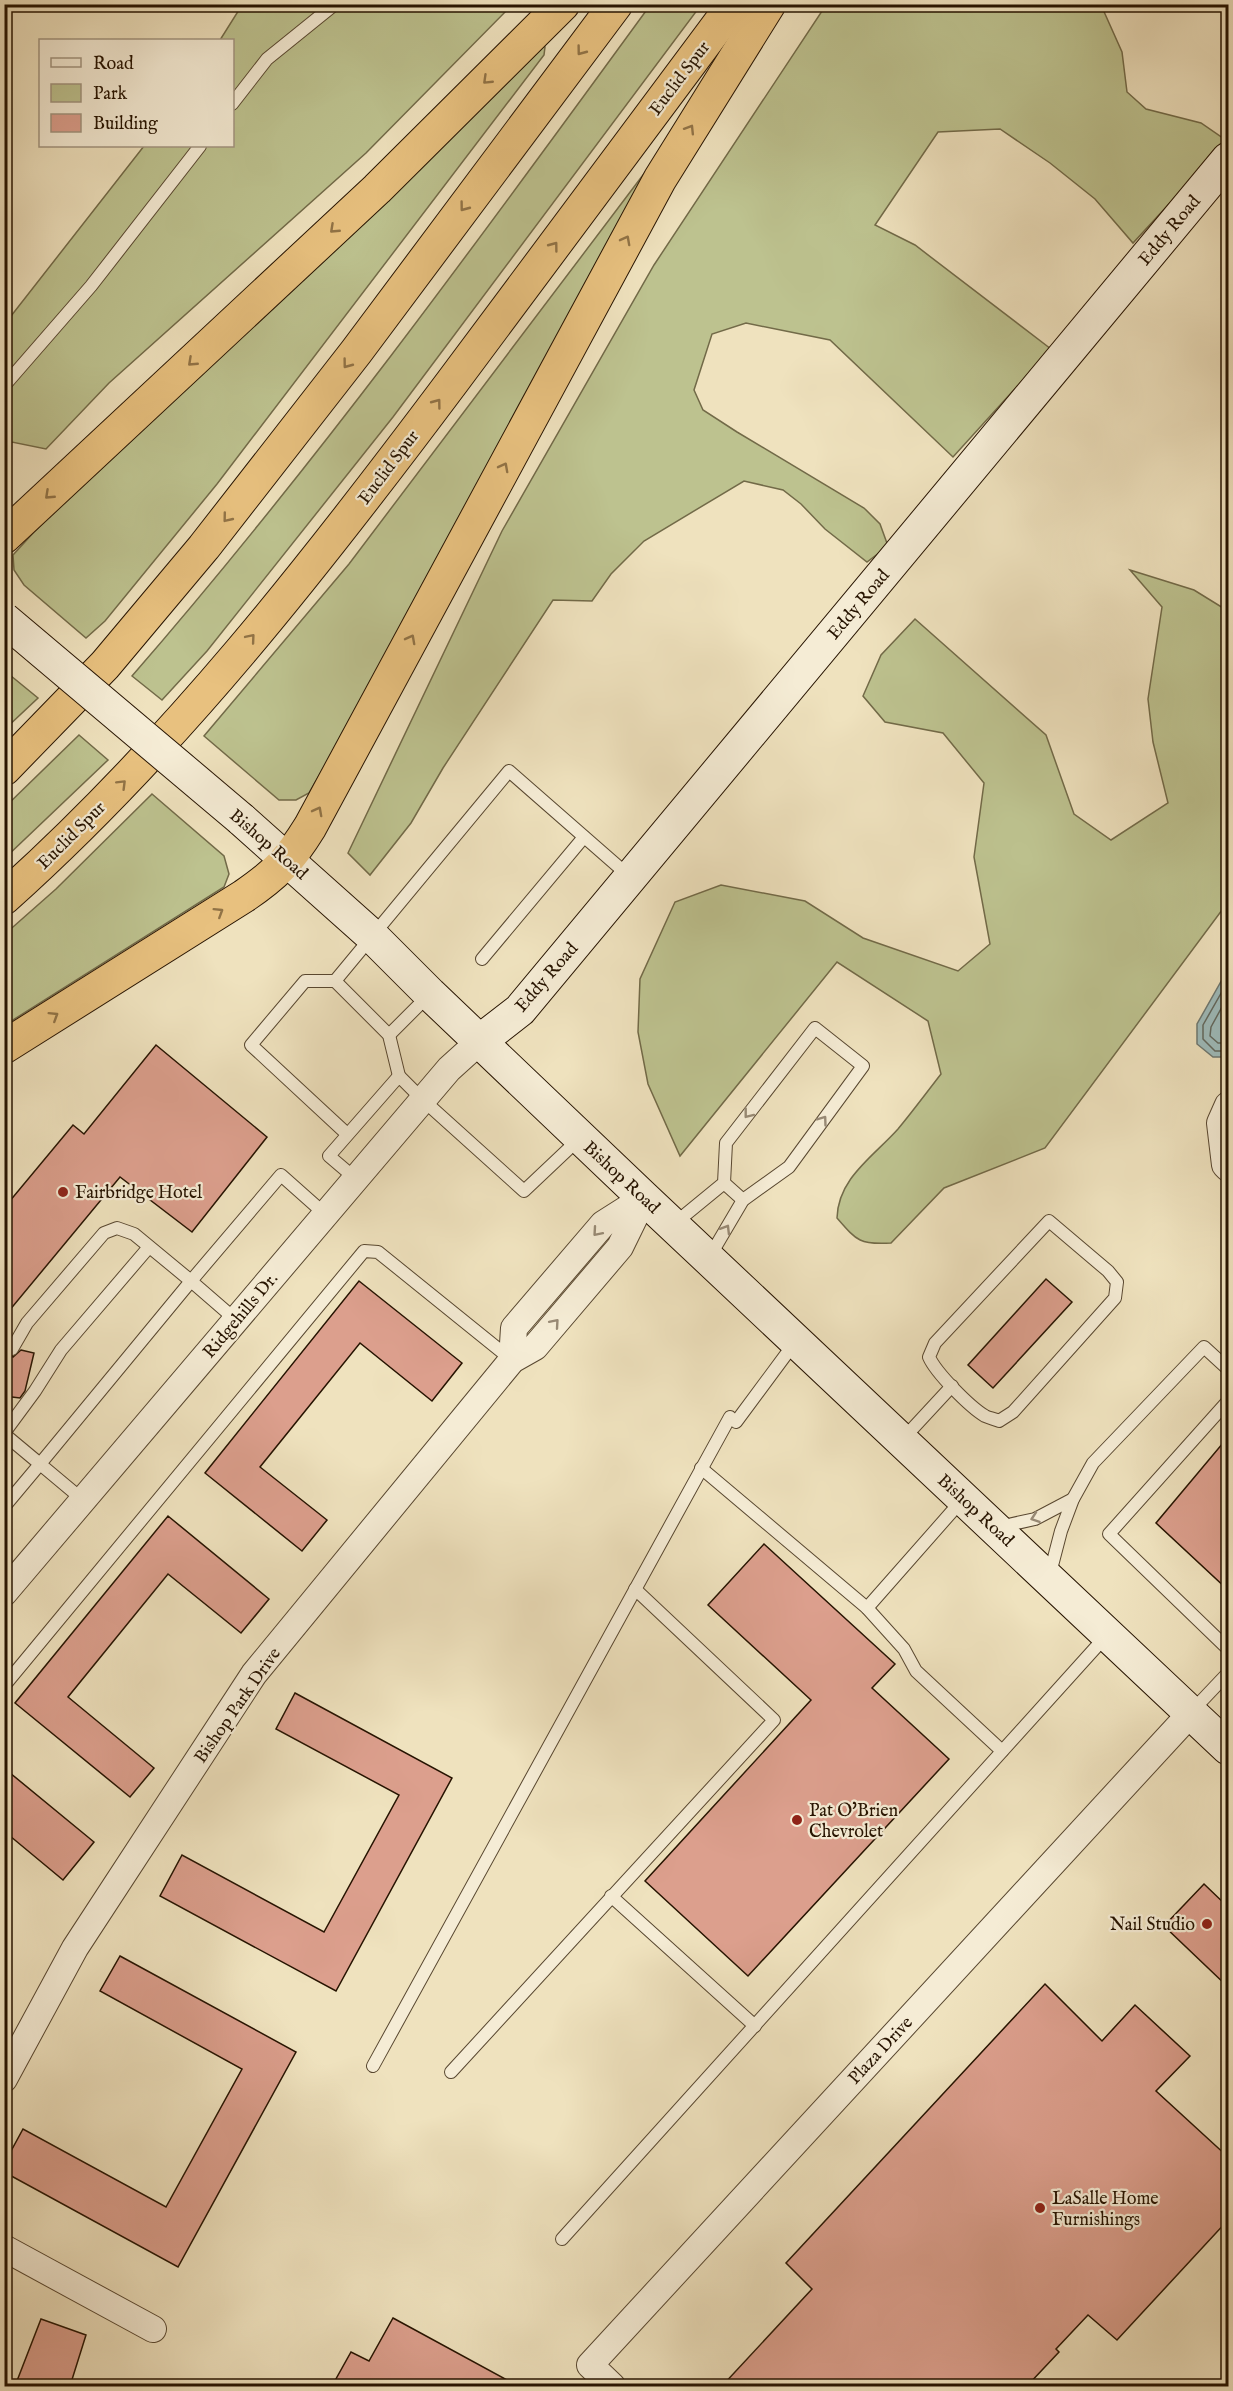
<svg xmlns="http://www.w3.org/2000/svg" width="1233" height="2391" viewBox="0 0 1233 2391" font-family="'IM FELL English',serif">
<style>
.green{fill:#bdc28f;stroke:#726a48;stroke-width:1.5}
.water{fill:#9ebcbc;stroke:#6e7871;stroke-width:1.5}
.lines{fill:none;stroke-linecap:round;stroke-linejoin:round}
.shore{stroke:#62685e;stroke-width:1.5}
.building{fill:#dc9f8d;stroke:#261300;stroke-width:1.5}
.lane-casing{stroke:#584730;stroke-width:14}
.street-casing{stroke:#584730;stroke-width:28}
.secondary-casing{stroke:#261300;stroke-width:35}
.highway-casing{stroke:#261300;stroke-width:35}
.lane{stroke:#f5ecd5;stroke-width:12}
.street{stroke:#f5ecd5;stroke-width:26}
.secondary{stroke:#f5ecd5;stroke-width:33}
.highway{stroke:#e8c17f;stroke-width:33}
.secondary-bridge-casing{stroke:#261300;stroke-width:35;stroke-linecap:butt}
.secondary-bridge{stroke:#f5ecd5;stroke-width:33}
.oneway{stroke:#917346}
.oneway2{stroke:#988a75}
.poi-dot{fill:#8f2418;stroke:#f5ecd5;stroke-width:2}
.labels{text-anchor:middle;stroke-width:4.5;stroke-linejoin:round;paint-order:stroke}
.street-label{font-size:18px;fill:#261300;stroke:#f5ecd5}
.poi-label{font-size:18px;fill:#261300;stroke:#f5ecd5;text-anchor:start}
</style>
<rect width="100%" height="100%" fill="#efe2be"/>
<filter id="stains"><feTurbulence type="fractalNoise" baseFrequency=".00333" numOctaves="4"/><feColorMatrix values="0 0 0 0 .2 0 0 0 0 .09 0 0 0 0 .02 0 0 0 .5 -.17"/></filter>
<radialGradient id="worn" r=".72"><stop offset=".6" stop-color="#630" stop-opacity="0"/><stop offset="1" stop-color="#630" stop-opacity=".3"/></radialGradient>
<g class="green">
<path d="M651,4L701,5L393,417L207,651L162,700L132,676C318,462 484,233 651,4Z"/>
<polygon points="242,5 512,5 366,153 109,383 46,449 12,442 5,454 4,325 144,146 232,146 232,40 220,40"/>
<polygon points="826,5 1101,5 1122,52 1127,92 1146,109 1201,123 1227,141 1133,243 1095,199 1050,163 1000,129 938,132 875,225 915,245 1051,349 953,457 830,340 746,323 712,334 694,390 703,410 737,432 864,508 880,524 888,546 867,562 825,529 801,504 783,490 744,481 644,541 611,574 592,601 553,600 443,768 411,823 370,875 348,853 502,531 654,265"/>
<polygon points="538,44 545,47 544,55 217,484 105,621 86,638 24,585 14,570 13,555 34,532"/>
<polygon points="646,171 323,769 309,793 296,800 279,800 204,736 349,564"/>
<path d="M1130,570L1194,590L1228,611V902L1045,1148L944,1188L891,1243C860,1245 857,1241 837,1218C838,1178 874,1156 898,1129C913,1111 927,1092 941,1074L928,1021L837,962L680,1156L648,1084L638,1032L640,979L675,902L721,885L805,901L863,938L958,971L990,944L974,857L984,783L943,733L885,722L863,696L881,655L915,619L1046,735L1074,814L1111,840L1168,803L1153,742L1148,699L1162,607Z"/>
<polygon points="5,671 38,698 5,729"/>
<polygon points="79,735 108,760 5,858 5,807"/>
<polygon points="152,794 224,856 229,874 224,887 5,1025 5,934 56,889"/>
</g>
<polygon class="water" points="1228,969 1228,1057 1213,1057 1197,1044 1197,1024"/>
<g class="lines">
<g class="shore">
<polyline points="1228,981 1203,1025 1203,1039 1215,1051 1228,1051"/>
<polyline points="1228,996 1211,1027 1210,1036 1218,1043 1228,1043"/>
</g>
</g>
<g class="building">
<polygon points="156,1045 267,1137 192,1232 120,1177 4,1317 4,1208 73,1125 84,1134"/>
<polygon points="1046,1279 1072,1302 993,1388 968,1365"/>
<polygon points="359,1281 462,1363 432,1401 360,1343 260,1467 327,1520 302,1551 205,1473"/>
<polygon points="21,1350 34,1353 25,1391 20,1398 4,1396 4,1352 13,1357"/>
<polygon points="1228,1437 1228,1590 1156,1523"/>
<polygon points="168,1516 269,1599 241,1633 168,1574 68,1697 154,1768 130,1797 15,1703"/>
<polygon points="764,1544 895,1664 872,1688 949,1759 748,1976 645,1881 811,1700 708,1605"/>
<polygon points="295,1693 452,1778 336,1991 160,1896 182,1855 324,1932 399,1795 276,1729"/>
<polygon points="4,1768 94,1842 63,1880 4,1831"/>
<polygon points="1204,1884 1228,1907 1228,1987 1164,1926"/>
<polygon points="120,1956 296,2052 178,2267 4,2172 4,2164 23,2129 166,2207 242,2069 100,1991"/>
<polygon points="1045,1984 1102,2041 1135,2005 1190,2056 1156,2091 1228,2157 1228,2220 1117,2340 1088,2315 1056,2349 1059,2352 1027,2386 722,2386 812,2289 786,2263"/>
<polygon points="393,2318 518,2386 332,2386 351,2352 369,2361"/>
<polygon points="41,2319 86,2335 70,2386 15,2386"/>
</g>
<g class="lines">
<g class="lane-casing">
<g id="lane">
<polyline points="232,104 267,59 335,4"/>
<polyline points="4,386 91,286 200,146"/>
<polyline points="482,959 584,837"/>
<polyline points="335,981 389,1035 399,1076"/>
<polyline points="389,1035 428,996"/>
<polyline points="347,1134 251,1045 305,981 335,981 509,771 629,876"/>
<polyline points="356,1179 329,1156 399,1076 423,1100 524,1191 579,1139"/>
<polyline points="724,1183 743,1200"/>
<path d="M1049,1221L1108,1271L1117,1282L1115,1298L1013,1412L999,1421C995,1419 989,1418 985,1416C970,1407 936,1373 929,1357L935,1343Z"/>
<polyline points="674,1224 724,1183 726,1143 815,1028 863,1066 789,1167 743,1200 710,1256"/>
<polyline points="236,1320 191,1281 281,1175 326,1215"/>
<polyline points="12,1349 27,1323 104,1233 117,1228 134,1234 191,1281 40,1464 83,1500"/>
<polyline points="1228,1401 1109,1534 1228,1649"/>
<polyline points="736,1422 796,1341"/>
<polyline points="4,1433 35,1391 61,1350 149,1247"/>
<polyline points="4,1434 40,1464 4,1507"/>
<polyline points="902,1440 952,1386"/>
<polyline points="701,1468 867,1608 904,1649 916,1671 1002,1751"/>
<polyline points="999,1527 1035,1519 1073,1499"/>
<polyline points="1049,1577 1061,1531 1073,1499 1093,1463 1204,1347 1228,1369"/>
<polyline points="867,1608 963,1499"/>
<polyline points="4,1686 364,1251 378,1252 512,1360"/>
<polyline points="1192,1711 1228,1673"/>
<polyline points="611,1896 755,2026"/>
<polyline points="373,2066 730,1417"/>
<polyline points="451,2072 774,1720 635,1589"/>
<polyline points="562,2239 1107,1635"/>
</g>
</g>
<g class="street-casing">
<g id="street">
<polyline points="1228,1105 1220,1123 1225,1165 1228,1168"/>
<polyline points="512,1360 514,1328 603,1224 644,1198"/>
<polyline points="4,1593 449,1069 480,1041"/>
<polyline points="4,2079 75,1948 254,1674 512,1360 535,1347 620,1247 644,1198"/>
<polyline points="4,2248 153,2329"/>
<polyline points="612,2386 590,2365 1191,1713"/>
</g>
</g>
<g class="secondary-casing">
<g id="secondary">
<polyline points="241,819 371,935 430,994 644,1198 1228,1748"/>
<polyline points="480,1041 520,1010 1228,159"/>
</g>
</g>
<g class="highway-casing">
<g id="highway">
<polyline points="4,537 377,189 563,4"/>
<polyline points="4,769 105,665 204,547 356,352 616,4"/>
<path d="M4,898C175,745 316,564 453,381C547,256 640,130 734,4"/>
<path d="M4,1047L244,896C276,874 289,861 310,827L660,179L769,4"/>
</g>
</g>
<use href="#lane" class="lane"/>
<use href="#street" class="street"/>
<use href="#secondary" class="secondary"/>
<use href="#highway" class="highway"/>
<g class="secondary-bridge-casing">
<polyline id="secondary-bridge" points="4,619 241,819"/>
</g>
<use href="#secondary-bridge" class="secondary-bridge"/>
</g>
<defs><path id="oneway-chevron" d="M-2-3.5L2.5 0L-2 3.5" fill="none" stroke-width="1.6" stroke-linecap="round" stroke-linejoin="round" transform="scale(1.5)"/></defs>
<g class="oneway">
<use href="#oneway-chevron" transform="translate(581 51) rotate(127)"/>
<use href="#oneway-chevron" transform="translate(487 80) rotate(136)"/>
<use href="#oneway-chevron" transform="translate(690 129) rotate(-58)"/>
<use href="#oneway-chevron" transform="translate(464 207) rotate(127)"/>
<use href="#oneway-chevron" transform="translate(334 229) rotate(137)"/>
<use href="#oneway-chevron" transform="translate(626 240) rotate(-62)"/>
<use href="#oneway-chevron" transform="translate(554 246) rotate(-53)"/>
<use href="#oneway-chevron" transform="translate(192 362) rotate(137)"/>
<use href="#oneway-chevron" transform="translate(347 364) rotate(127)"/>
<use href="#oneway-chevron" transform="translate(437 403) rotate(-53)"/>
<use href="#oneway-chevron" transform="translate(504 467) rotate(-62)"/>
<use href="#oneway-chevron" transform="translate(49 495) rotate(137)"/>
<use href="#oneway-chevron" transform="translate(227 518) rotate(129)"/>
<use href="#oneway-chevron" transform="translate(251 638) rotate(-50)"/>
<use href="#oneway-chevron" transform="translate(411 639) rotate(-62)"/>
<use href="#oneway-chevron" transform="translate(122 784) rotate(-45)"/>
<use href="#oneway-chevron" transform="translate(318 811) rotate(-62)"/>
<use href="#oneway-chevron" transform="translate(219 912) rotate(-32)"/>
<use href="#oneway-chevron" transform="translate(54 1016) rotate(-32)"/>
</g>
<g class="oneway2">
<use href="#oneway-chevron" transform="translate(748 1114) rotate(128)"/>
<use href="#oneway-chevron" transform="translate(823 1120) rotate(-54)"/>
<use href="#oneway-chevron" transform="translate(726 1229) rotate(-59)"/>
<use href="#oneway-chevron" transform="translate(597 1232) rotate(131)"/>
<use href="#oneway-chevron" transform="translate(555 1323) rotate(-49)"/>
<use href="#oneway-chevron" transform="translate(1035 1518) rotate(161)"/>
</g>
<g class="poi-dot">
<circle cx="63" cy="1192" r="6"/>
<circle cx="797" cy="1820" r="6"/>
<circle cx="1207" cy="1924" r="6"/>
<circle cx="1040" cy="2208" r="6"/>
</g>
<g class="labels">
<g class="street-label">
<text transform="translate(679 78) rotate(-53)" y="6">Euclid Spur</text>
<text transform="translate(1169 230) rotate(-50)" y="6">Eddy Road</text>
<text transform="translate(388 467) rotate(-53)" y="6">Euclid Spur</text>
<text transform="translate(858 604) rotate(-50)" y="6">Eddy Road</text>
<text transform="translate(71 835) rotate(-45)" y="6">Euclid Spur</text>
<text transform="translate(269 844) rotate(41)" y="6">Bishop Road</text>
<text transform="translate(546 977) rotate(-49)" y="6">Eddy Road</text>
<text transform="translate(622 1177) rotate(43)" y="6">Bishop Road</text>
<text transform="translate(240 1315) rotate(-50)" y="6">Ridgehills Dr.</text>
<text transform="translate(976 1510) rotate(43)" y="6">Bishop Road</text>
<text transform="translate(237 1705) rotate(-55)" y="6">Bishop Park Drive</text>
<text transform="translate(880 2050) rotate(-47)" y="6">Plaza Drive</text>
</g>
<g class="poi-label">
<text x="75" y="1198">Fairbridge Hotel</text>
<text x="809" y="1816">Pat O'Brien<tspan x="809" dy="21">Chevrolet</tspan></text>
<text x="1195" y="1930" text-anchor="end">Nail Studio</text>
<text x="1052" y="2204">LaSalle Home<tspan x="1052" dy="21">Furnishings</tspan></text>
</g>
</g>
<rect width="1233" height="2391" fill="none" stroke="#efe2be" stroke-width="24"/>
<rect x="6" y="6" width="1221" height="2379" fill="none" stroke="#261300" stroke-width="3"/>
<rect x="12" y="12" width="1209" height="2367" fill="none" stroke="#261300" stroke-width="1.5"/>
<rect x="39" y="39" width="195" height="108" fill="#f5ecd5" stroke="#a29580" stroke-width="1.5"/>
<rect x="51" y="58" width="30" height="9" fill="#f5ecd5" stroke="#a29580" stroke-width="1.5"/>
<text x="93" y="69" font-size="18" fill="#261300">Road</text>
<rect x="51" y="84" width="30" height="18" fill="#bdc28f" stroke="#a29580" stroke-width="1.5"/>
<text x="93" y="99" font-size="18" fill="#261300">Park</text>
<rect x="51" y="114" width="30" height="18" fill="#dc9f8d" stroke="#a29580" stroke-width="1.5"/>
<text x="93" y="129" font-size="18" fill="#261300">Building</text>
<rect width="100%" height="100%" filter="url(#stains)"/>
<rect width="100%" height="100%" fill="url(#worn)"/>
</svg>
